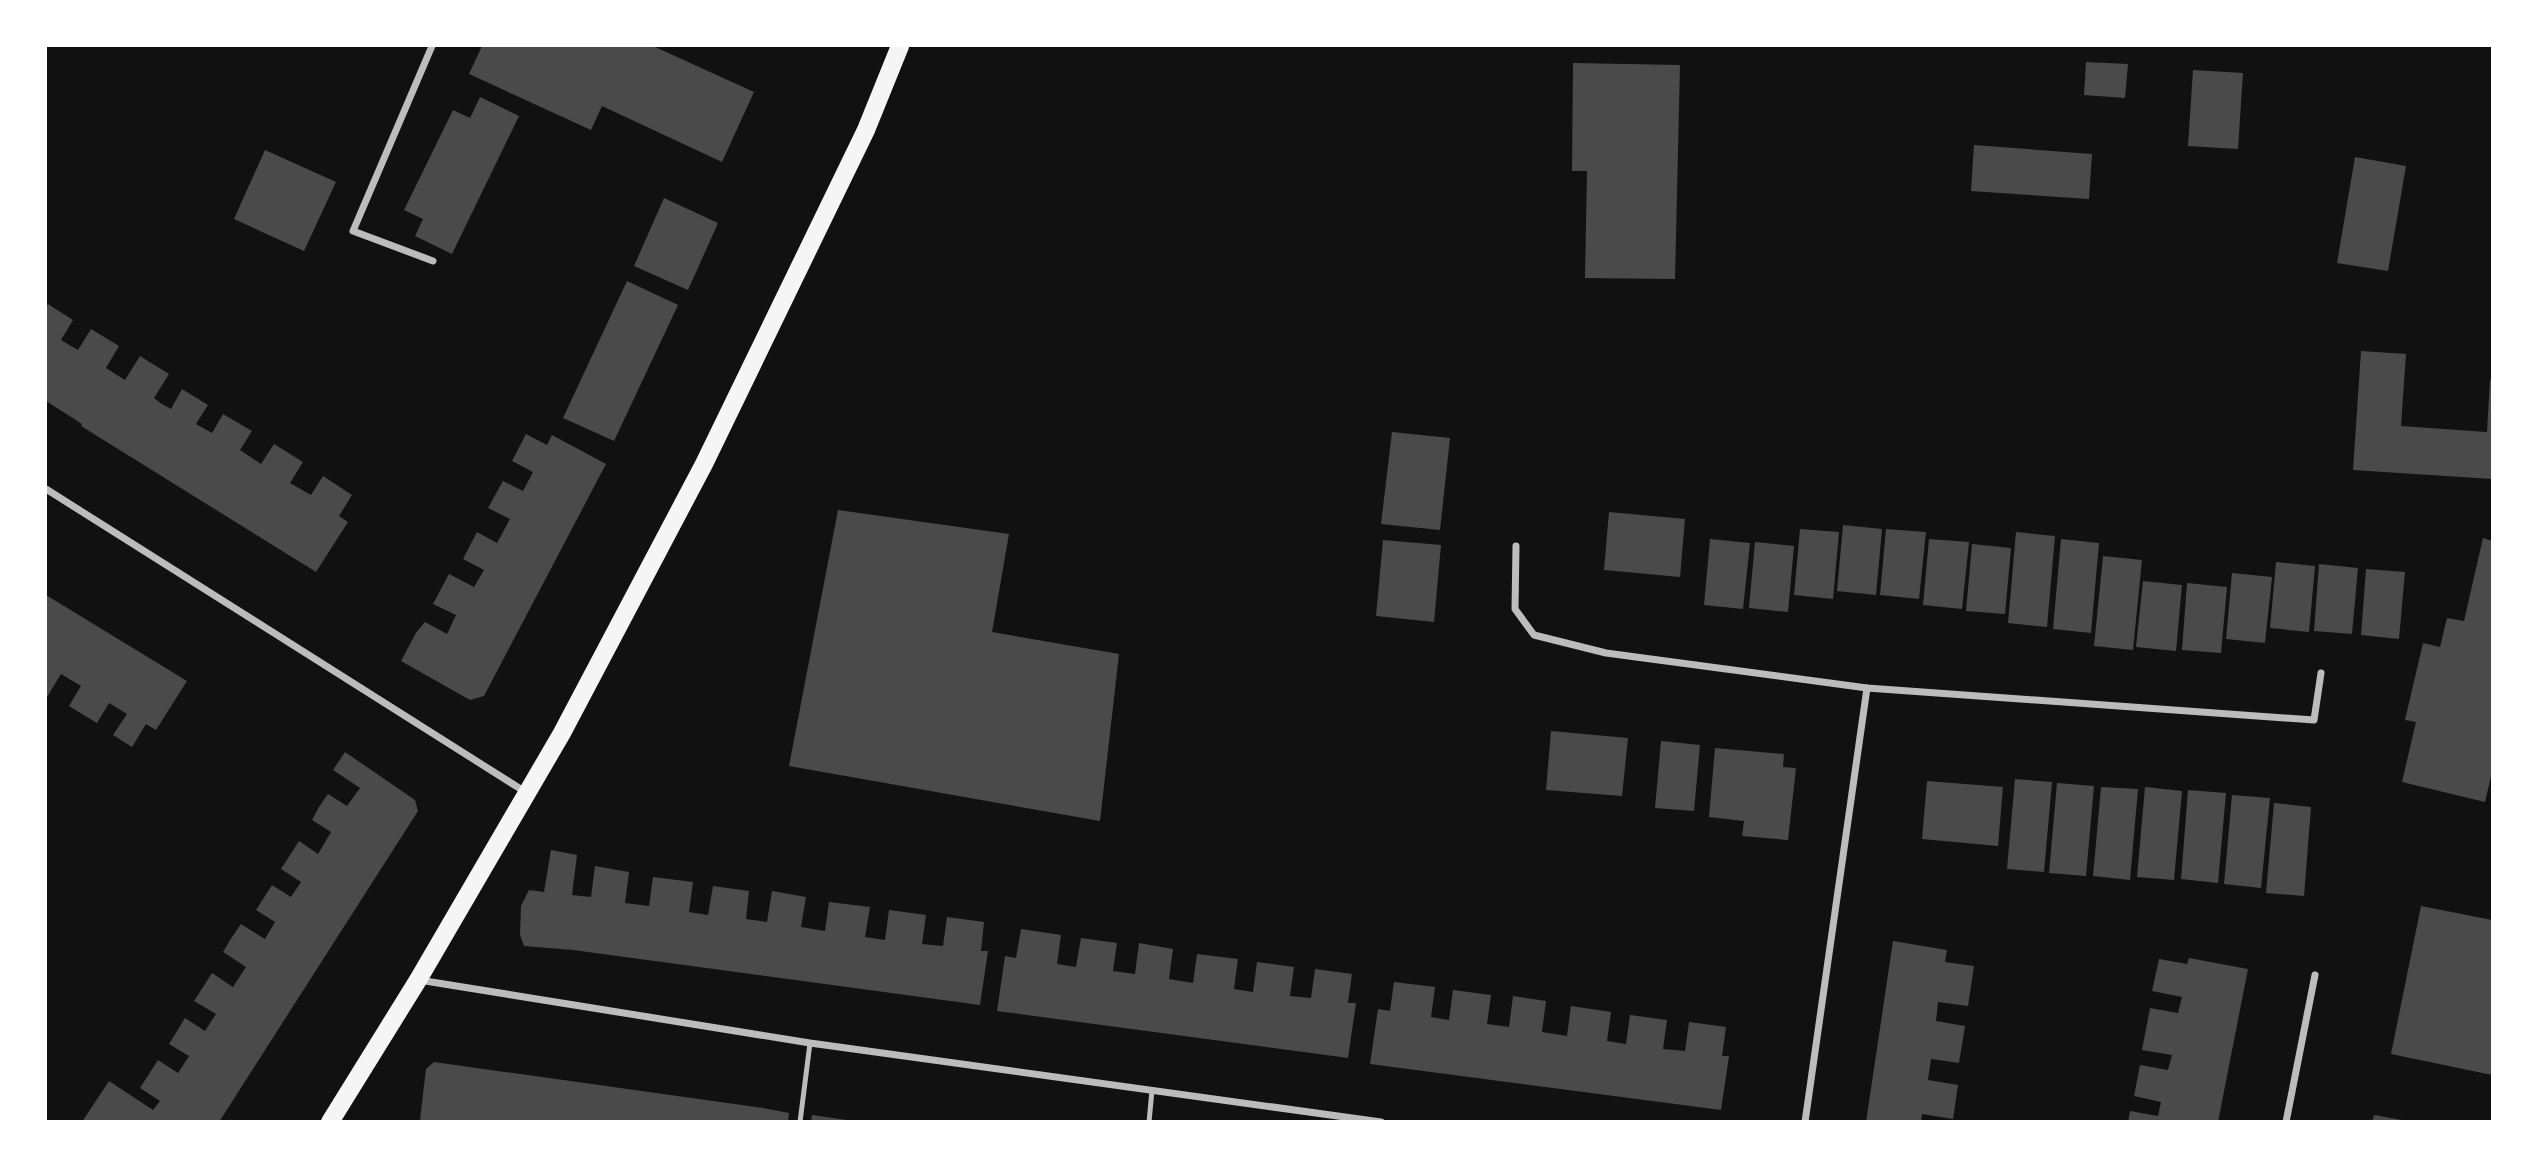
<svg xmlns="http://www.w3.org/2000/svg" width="2538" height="1167" viewBox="0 0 2538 1167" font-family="'Golos Text',sans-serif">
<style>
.building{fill:#4a4a4a}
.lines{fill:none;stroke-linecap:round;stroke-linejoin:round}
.service{stroke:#bcbcbc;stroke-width:5}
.minor{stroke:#bcbcbc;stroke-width:7}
.primary{stroke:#f5f5f5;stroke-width:18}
</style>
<rect width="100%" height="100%" fill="#111"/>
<g class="building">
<polygon points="482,46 653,46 754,92 722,162 602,106 591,130 469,74"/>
<polygon points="2086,62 2128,64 2125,98 2084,95"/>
<polygon points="1573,63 1680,65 1675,279 1585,278 1587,171 1572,171"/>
<polygon points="2193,70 2243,73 2238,149 2188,146"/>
<polygon points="480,97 519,116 452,254 415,236 423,219 404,210 453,110 470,118"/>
<polygon points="1974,145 2092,154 2089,199 1971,191"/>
<polygon points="265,150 336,182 304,251 234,219"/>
<polygon points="2355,157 2406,166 2388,271 2337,263"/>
<polygon points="664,198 718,223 688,290 634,266"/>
<polygon points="627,281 678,305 614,441 563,418"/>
<polygon points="48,304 73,320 61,340 71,346 78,350 91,329 119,346 106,368 125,380 140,356 169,374 154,398 162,404 171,409 182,389 208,405 196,424 212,433 223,414 252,431 240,450 261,464 274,444 303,462 290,483 311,495 323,476 352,495 339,516 348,522 316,572 81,426 82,424 46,401 46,307"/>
<polygon points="2361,351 2406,354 2401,426 2487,432 2490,380 2492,380 2492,479 2353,470"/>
<polygon points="1392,432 1450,438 1440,530 1381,524"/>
<polygon points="526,434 547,445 552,435 606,464 484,696 470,700 401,661 416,633 425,622 447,634 456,615 433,604 449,574 474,587 484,570 463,559 477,532 497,543 510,519 488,508 503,481 523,491 533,472 512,461"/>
<polygon points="838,510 1009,534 992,632 1119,654 1100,821 789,766"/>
<polygon points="1609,512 1685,519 1680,577 1604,570"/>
<polygon points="1843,525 1882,529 1876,595 1837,591"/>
<polygon points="1800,529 1839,532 1833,599 1794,595"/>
<polygon points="1886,529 1926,532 1919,599 1880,595"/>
<polygon points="2016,532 2055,536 2047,627 2008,623"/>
<polygon points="2483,538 2492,541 2492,772 2485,802 2402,782 2416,722 2405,720 2423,643 2440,647 2447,618 2464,621"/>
<polygon points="1710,539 1750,543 1743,609 1704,605"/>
<polygon points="1929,539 1969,542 1962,609 1923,605"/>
<polygon points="2061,539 2099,543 2091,633 2053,629"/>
<polygon points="1383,540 1441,545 1434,622 1376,616"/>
<polygon points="1755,542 1794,546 1788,612 1749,608"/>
<polygon points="1972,544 2011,548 2005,614 1966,611"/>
<polygon points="2103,556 2142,560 2133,650 2094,646"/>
<polygon points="2276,562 2315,566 2309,632 2270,628"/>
<polygon points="2319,564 2358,568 2352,634 2314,631"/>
<polygon points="2366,569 2405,572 2399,639 2361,635"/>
<polygon points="2232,573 2272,577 2265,643 2226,639"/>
<polygon points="2143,581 2182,585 2176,651 2136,647"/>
<polygon points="2187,583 2227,587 2221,653 2182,650"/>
<polygon points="46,595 187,681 156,730 146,724 132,747 113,735 127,714 109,703 97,723 82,714 69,706 81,686 61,674 47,697 46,696"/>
<polygon points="1551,731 1628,738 1622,796 1546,790"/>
<polygon points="1661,741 1700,745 1694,811 1655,808"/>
<polygon points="1715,748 1784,754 1783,767 1796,768 1788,840 1742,836 1744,821 1709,817"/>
<polygon points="345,752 415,800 418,811 219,1122 82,1122 109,1081 153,1110 160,1101 140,1088 158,1060 178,1073 189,1056 169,1044 185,1018 205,1031 216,1014 194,1001 212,973 233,987 246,967 223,952 232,937 241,924 265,939 275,922 256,910 272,885 291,897 301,882 281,869 299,841 318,854 331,832 312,820 319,807 328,794 347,806 360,788 333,770"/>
<polygon points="2015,779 2052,782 2044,872 2007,869"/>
<polygon points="1927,781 2003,787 1998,846 1922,839"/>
<polygon points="2057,783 2094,786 2086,876 2049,873"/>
<polygon points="2101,787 2138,789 2130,880 2093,876"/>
<polygon points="2145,787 2182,791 2174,880 2137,877"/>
<polygon points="2188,790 2226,793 2218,883 2181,879"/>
<polygon points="2232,795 2270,798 2261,888 2224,884"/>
<polygon points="2274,803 2311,807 2304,896 2266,893"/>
<polygon points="551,850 577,855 572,895 591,897 595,866 629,872 625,903 649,906 653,877 693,882 689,912 708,915 713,886 749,891 746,919 767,922 772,891 806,897 801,927 825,931 829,902 870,907 865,937 885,940 889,910 926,915 922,944 943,946 947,917 984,922 981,951 988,951 980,1005 573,950 524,946 520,935 521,906 529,890 544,892"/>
<polygon points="2421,906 2492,920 2492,1075 2391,1054"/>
<polygon points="1021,929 1061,935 1057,964 1076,967 1081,938 1117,943 1113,971 1135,974 1139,943 1173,949 1169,979 1193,983 1197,954 1238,959 1234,989 1253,992 1257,962 1294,967 1290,996 1311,998 1315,969 1352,974 1348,1003 1356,1003 1348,1058 997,1011 1005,956 1016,958"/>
<polygon points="1893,941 1947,950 1945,962 1974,966 1968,1006 1938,1002 1936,1021 1965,1026 1959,1063 1931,1059 1928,1080 1958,1085 1953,1119 1922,1114 1921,1122 1866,1122"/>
<polygon points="2189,958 2248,969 2218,1122 2128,1122 2130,1111 2158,1116 2161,1102 2134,1096 2140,1065 2168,1070 2172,1055 2142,1050 2150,1008 2178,1013 2182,997 2152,991 2159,959 2187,964"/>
<polygon points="1394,982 1435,987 1431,1017 1449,1020 1453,990 1491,995 1487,1024 1509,1027 1513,996 1546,1001 1542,1032 1567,1036 1571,1006 1611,1012 1607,1041 1626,1044 1630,1015 1667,1020 1663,1049 1685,1051 1689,1022 1726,1027 1722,1056 1729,1056 1721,1110 1370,1064 1378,1009 1390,1011"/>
<polygon points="434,1062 763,1108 789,1113 788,1122 420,1120 426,1069"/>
<polygon points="812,1115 847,1120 846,1122 811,1122"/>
<polygon points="2374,1115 2402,1120 2402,1122 2372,1122"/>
</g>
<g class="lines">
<g class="service">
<polyline points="800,1122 810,1043"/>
<polyline points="1149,1122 1152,1090"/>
</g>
<g class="minor">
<polyline points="432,46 353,231 433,261"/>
<polyline points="46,489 527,793"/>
<polyline points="1516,546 1515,609 1534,635 1606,653 1867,688 2314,720 2321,673"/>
<polyline points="419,980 810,1043 1381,1122"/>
<polyline points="1805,1122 1867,688"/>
<polyline points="2286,1122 2315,975"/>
</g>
<polyline class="primary" points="330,1122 418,980 562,733 704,464 866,130 900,46"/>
</g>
<rect width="2538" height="1167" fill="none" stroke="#ffffff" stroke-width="94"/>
</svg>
